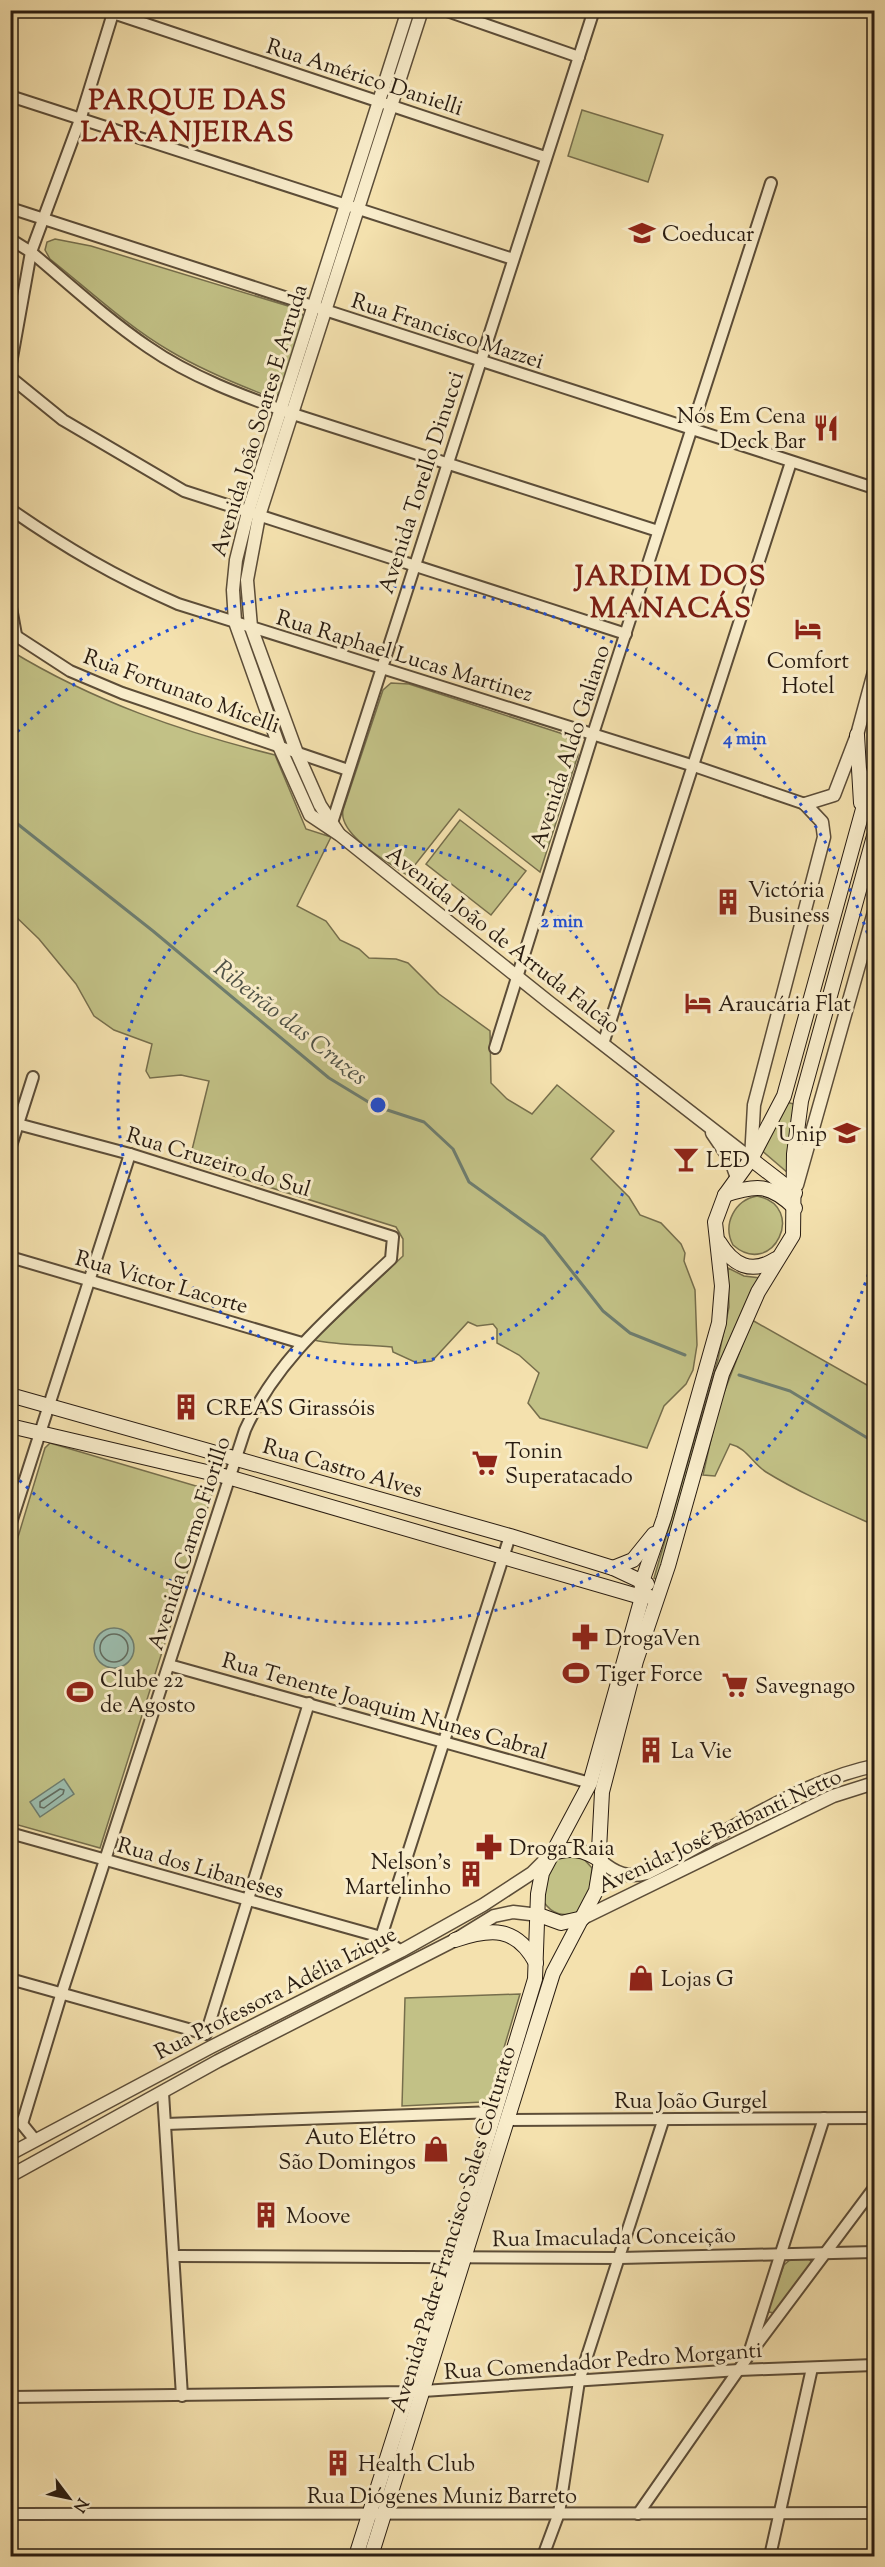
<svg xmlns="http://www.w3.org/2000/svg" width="885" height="2567" viewBox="0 0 885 2567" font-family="'Sorts Mill Goudy',serif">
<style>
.green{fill:#c2c186;stroke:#766e4c;stroke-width:1.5}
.water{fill:#9cbdae;stroke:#6e7d6f;stroke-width:1.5}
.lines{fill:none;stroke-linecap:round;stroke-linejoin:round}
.shore{stroke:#626c60;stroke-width:1.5}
.stream{stroke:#6e7d6f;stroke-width:3}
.minor-casing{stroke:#5c4d38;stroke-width:14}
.tertiary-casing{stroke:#5c4d38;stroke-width:15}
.secondary-casing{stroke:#291c11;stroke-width:16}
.minor{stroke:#f8ecca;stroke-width:10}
.tertiary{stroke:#f8ecca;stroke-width:12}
.secondary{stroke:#f8ecca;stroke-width:14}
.ring{fill:none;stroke:#1d4ed8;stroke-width:3;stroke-dasharray:3 6}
.labels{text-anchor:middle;stroke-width:6;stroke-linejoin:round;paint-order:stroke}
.street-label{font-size:22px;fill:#291c11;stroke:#f8ecca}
.poi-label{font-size:22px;fill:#291c11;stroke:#f8ecca;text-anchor:start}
.water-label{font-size:24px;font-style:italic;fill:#515448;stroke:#f8ecca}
.district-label{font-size:28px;font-weight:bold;letter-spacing:1.5px;fill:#7a1f14;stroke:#f8ecca}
.centre{fill:#1d4ed8;stroke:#f8ecca;stroke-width:3}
.ring-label{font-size:18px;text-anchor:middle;font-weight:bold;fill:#1d4ed8;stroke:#f8ecca;stroke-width:6;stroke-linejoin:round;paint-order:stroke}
</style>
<rect width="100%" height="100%" fill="#f4e1ae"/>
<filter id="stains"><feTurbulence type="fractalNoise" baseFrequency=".00333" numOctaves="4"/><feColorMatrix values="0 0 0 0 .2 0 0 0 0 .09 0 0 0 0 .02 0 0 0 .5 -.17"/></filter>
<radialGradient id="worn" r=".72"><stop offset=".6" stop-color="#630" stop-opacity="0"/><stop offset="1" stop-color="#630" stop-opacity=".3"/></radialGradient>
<g class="green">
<polygon points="582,110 663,135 648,182 568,156"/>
<path d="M55,239L91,246L298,309L305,318L281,391L276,397H270C236,384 202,370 170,351C127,326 89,290 50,259L45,250L47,242Z"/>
<path d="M11,651C93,701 182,732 275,755L306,829L331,837L297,906L326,921L340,940L359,949L369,958L396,959L408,963L439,994L490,1031L491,1083L507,1099L532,1114L557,1085L614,1131L591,1159L629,1197L640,1215L661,1223L681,1244L685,1253L684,1261L695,1290L697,1345L693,1370L686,1384L664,1406L647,1448L540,1418L528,1403L539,1373L519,1355L497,1343V1329L493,1324L477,1326L468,1322L432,1361L417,1363L393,1352L392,1347C365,1344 341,1346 314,1340L403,1256V1239L396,1227L189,1162L209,1081L181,1075L150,1078L146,1071L152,1044L114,1030L94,1016L76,984L39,939L11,912Z"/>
<path d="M391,683L409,684L560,733L575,743L578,755L540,872L459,809L407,875C388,862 338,835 343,810L383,690Z"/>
<polygon points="460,820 526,871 491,915 426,864"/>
<polygon points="786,1102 794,1104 788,1173 761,1150"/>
<path d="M757,1196C808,1206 773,1280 733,1245C722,1224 735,1200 757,1196Z"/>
<polygon points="728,1268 744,1276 760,1278 658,1580 654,1578 718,1359 729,1307"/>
<path d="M752,1320L874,1389V1525C838,1509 800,1493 766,1472C752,1463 747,1448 730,1444L715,1476L703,1475L718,1408Z"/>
<polygon points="50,1443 213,1491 100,1848 11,1823 11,1560 45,1448"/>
<path d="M557,1856H581L592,1868L589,1896L580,1913C563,1916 553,1916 543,1901L548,1873Z"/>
<polygon points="520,1994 489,2098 483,2102 402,2106 405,1998"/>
<polygon points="807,2258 811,2261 811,2265 774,2313 769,2312 768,2309 784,2265 791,2259"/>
</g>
<g class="water">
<circle cx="114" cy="1648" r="20"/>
<polygon points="64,1779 74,1794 40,1817 30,1802"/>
</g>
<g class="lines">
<g class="shore">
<circle cx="114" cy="1648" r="14"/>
<polygon points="60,1789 64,1790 63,1794 44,1808 40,1807 40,1802"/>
</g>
<g class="stream">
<polyline points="10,818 153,931 329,1078 375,1106 424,1122 453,1149 469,1182 544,1236 603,1311 630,1333 685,1355"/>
<polyline points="739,1375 790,1391 874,1442"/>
</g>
<g class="minor-casing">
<g id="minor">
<polyline points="104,10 545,157"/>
<polyline points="444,10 579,57"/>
<polyline points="10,96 513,259"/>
<polyline points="10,208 874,488"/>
<path d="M10,239L31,252C69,284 107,319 148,347C191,377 243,396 293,414L658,531"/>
<polyline points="10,369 31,252 81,117 114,10"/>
<polyline points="10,377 63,420 184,491 626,634"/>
<path d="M10,509C66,548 116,577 178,604L694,766L805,804"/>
<polyline points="10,602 16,635"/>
<polyline points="10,632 70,671 122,693 348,770"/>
<polyline points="330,829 594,10"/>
<polyline points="603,1044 791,462"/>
<polyline points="495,1048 593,734 771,183"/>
<path d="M10,1122L130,1154L393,1237L391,1259C336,1311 276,1359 245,1430L62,1992L22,2124"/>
<polyline points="10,1149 33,1077"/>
<polyline points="10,1257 302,1343"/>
<polyline points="10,1526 130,1154"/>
<polyline points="169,1665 590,1783"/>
<polyline points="10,1833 381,1937 401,1951"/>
<polyline points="381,1937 510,1536"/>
<polyline points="10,1979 206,2034 309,1703"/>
<polyline points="163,2093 182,2396"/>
<polyline points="10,2120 22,2124 35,2140"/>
<polyline points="509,2120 874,2118"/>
<polyline points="166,2124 495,2112"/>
<polyline points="174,2256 620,2258 874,2252"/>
<polyline points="751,2347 824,2118"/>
<polyline points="10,2397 408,2392 739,2370 874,2365"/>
<polyline points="10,2514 874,2513"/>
<polyline points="638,2514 749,2355 874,2188"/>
<polyline points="543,2556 559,2513 579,2381 663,2121"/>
<polyline points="770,2556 812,2368"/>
</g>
</g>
<g class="tertiary-casing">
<g id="tertiary">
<polyline points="408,10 248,512 236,560 233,590 235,622 279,746 310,815 340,835 550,1003 751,1159"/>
<polyline points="805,804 834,795 857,735 874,672"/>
<polyline points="339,834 320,805 297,753 251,627 247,580 259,516 422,10"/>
<polyline points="712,1133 731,1161 737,1178"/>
<polyline points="751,1159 754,1105 824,837 822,822 805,804"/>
<polyline points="797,1185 874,912"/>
<path d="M601,1861C616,1874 628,1878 647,1873C718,1839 799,1781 874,1766"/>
<polyline points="583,1918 833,1796 874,1783"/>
<polyline points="10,2154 211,2047 401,1951 483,1905 532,1873 548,1857"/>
<polyline points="10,2176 218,2061 455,1940 494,1916 513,1912 539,1915"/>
</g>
</g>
<g class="secondary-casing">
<g id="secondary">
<polyline points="857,735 861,803"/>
<polyline points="751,1159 795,1193"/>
<path d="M725,1195C757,1184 770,1184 795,1208"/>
<path d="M719,1242C733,1265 751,1275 776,1259"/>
<polyline points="10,1395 510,1536 613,1568 647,1584"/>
<polyline points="10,1426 228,1477 641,1597 648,1596"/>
<polyline points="613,1568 633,1560 654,1534"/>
<path d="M550,1854C569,1847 584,1849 601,1861"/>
<polyline points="539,1915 561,1923 583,1918"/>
<path d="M455,1940C491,1928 516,1926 536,1963"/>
<polyline points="356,2556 451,2257 535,1979 538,1894 542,1873 590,1783 641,1601 642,1582 664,1518 719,1323 722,1286 715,1222 725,1195 751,1159 784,1096 874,769"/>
<polyline points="371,2556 553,1973 596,1891 601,1861 599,1850 602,1792 636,1661 668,1566 722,1374 758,1292 793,1235 794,1154 801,1101 874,836"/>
</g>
</g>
<use href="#minor" class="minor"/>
<use href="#tertiary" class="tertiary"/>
<use href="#secondary" class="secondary"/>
</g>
<g class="ring">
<circle cx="378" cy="1105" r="260"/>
<path d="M874 1257A519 519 0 0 1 11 1472M11 738A519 519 0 0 1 874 953"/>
</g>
<defs>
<g id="school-bare" transform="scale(2.07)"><path d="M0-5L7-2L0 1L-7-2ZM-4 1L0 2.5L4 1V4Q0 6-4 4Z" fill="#8f2418" stroke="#f8ecca" stroke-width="2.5" paint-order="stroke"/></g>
<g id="restaurant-bare" transform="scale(2.07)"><path d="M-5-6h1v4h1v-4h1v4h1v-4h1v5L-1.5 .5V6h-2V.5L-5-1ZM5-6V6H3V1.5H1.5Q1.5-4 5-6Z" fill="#8f2418" stroke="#f8ecca" stroke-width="2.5" paint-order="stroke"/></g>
<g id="hotel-bare" transform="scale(2.07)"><path d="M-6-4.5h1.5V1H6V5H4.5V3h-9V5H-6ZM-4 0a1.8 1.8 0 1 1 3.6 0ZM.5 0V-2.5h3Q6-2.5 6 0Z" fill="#8f2418" stroke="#f8ecca" stroke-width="2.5" paint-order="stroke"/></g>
<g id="building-bare" transform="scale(2.07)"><path d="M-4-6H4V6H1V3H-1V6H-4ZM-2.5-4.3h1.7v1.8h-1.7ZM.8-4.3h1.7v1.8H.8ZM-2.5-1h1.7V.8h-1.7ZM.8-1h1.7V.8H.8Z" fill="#8f2418" stroke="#f8ecca" stroke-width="2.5" paint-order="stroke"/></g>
<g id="university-bare" transform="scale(2.07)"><path d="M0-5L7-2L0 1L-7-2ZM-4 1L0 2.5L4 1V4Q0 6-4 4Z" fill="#8f2418" stroke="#f8ecca" stroke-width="2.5" paint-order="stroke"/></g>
<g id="bar-bare" transform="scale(2.07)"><path d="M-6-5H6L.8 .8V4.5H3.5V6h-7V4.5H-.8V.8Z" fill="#8f2418" stroke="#f8ecca" stroke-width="2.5" paint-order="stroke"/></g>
<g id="supermarket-bare" transform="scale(2.07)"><path d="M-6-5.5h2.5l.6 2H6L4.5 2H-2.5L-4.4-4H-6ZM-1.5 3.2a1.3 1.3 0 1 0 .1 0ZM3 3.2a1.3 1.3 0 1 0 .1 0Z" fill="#8f2418" stroke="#f8ecca" stroke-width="2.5" paint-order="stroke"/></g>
<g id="pharmacy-bare" transform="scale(2.07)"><path d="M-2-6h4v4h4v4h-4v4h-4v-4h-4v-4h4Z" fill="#8f2418" stroke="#f8ecca" stroke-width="2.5" paint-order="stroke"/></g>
<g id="stadium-bare" transform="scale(2.07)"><path d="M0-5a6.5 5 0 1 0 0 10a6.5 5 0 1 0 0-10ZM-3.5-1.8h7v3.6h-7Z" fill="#8f2418" stroke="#f8ecca" stroke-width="2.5" paint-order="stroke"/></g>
<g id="shop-bare" transform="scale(2.07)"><path d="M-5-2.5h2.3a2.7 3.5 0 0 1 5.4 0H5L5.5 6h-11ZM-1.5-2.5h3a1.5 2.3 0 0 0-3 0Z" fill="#8f2418" stroke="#f8ecca" stroke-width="2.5" paint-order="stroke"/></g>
</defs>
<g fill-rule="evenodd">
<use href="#school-bare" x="642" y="233"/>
<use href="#restaurant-bare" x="826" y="428"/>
<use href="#hotel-bare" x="808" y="629"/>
<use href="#building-bare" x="728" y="902"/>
<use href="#hotel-bare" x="698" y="1003"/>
<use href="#university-bare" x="847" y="1133"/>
<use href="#bar-bare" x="686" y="1159"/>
<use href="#building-bare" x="186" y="1407"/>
<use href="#supermarket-bare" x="485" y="1463"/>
<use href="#pharmacy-bare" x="585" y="1637"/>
<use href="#stadium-bare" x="576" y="1673"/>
<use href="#supermarket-bare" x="735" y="1685"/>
<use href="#stadium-bare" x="80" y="1692"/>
<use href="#building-bare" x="651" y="1750"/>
<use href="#pharmacy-bare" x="489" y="1847"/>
<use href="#building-bare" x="471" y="1874"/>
<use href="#shop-bare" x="641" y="1978"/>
<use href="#shop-bare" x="436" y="2149"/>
<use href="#building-bare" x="266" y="2215"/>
<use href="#building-bare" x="338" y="2463"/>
</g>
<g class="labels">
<g class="street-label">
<text transform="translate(365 76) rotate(18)" y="8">Rua Américo Danielli</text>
<text transform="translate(448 330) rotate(18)" y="8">Rua Francisco Mazzei</text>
<text transform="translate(258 420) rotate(-73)" y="8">Avenida João Soares E Arruda</text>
<text transform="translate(420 482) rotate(-72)" y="8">Avenida Torello Dinucci</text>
<text transform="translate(405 655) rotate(17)" y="8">Rua Raphael Lucas Martinez</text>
<text transform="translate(182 690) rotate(20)" y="8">Rua Fortunato Micelli</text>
<text transform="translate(569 746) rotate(-72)" y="8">Avenida Aldo Galiano</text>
<text transform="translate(504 939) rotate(38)" y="8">Avenida João de Arruda Falcão</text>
<text transform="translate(219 1161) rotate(17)" y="8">Rua Cruzeiro do Sul</text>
<text transform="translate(162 1281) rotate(16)" y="8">Rua Victor Lacorte</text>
<text transform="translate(343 1467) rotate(16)" y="8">Rua Castro Alves</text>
<text transform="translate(188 1543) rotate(-72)" y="8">Avenida Carmo Fiorillo</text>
<text transform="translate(385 1705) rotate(16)" y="8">Rua Tenente Joaquim Nunes Cabral</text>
<text transform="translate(719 1830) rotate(-25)" y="8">Avenida José Barbanti Netto</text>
<text transform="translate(201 1867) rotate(16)" y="8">Rua dos Libaneses</text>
<text transform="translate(275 1992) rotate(-27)" y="8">Rua Professora Adélia Izique</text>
<text x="691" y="2108">Rua João Gurgel</text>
<text transform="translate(452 2229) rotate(-73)" y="8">Avenida Padre Francisco Sales Colturato</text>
<text transform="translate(614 2236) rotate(-1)" y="8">Rua Imaculada Conceição</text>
<text transform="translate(603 2360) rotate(-4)" y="8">Rua Comendador Pedro Morganti</text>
<text x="442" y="2503">Rua Diógenes Muniz Barreto</text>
</g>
<g class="poi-label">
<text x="662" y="241">Coeducar</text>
<text x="806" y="423" text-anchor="end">Nós Em Cena<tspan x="806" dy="25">Deck Bar</tspan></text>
<text x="808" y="668" text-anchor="middle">Comfort<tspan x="808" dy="25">Hotel</tspan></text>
<text x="748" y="897">Victória<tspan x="748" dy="25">Business</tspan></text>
<text x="718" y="1011">Araucária Flat</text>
<text x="827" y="1141" text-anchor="end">Unip</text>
<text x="706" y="1167">LED</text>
<text x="206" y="1415">CREAS Girassóis</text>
<text x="505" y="1458">Tonin<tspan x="505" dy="25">Superatacado</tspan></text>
<text x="605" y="1645">DrogaVen</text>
<text x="596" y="1681">Tiger Force</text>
<text x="100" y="1687">Clube 22<tspan x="100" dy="25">de Agosto</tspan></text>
<text x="755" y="1693">Savegnago</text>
<text x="671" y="1758">La Vie</text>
<text x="509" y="1855">Droga Raia</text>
<text x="451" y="1869" text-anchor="end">Nelson's<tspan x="451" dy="25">Martelinho</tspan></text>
<text x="661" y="1986">Lojas G</text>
<text x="416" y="2144" text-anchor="end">Auto Elétro<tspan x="416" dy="25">São Domingos</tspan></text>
<text x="286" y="2223">Moove</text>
<text x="358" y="2471">Health Club</text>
</g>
<g class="water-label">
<text transform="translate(291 1022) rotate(38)" y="8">Ribeirão das Cruzes</text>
</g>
<g class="district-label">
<text x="188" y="109">PARQUE DAS<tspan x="188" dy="32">LARANJEIRAS</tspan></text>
<text x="671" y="585">JARDIM DOS<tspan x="671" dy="32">MANACÁS</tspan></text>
</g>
</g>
<circle cx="378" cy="1105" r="9" class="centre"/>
<g class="ring-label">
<text x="745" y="744">4 min</text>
<text x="562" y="927">2 min</text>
</g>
<rect width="885" height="2567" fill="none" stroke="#f4e1ae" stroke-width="36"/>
<rect x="12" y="12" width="861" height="2543" fill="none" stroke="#291c11" stroke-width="3"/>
<rect x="18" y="18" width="849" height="2531" fill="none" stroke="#291c11" stroke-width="1.5"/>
<g transform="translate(69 2498) rotate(122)" stroke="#f8ecca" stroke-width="4.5" paint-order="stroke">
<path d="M0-4.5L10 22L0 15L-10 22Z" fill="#291c11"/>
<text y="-9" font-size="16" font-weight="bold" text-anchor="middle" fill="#291c11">N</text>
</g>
<rect width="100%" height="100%" filter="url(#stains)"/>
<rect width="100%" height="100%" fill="url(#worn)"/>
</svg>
